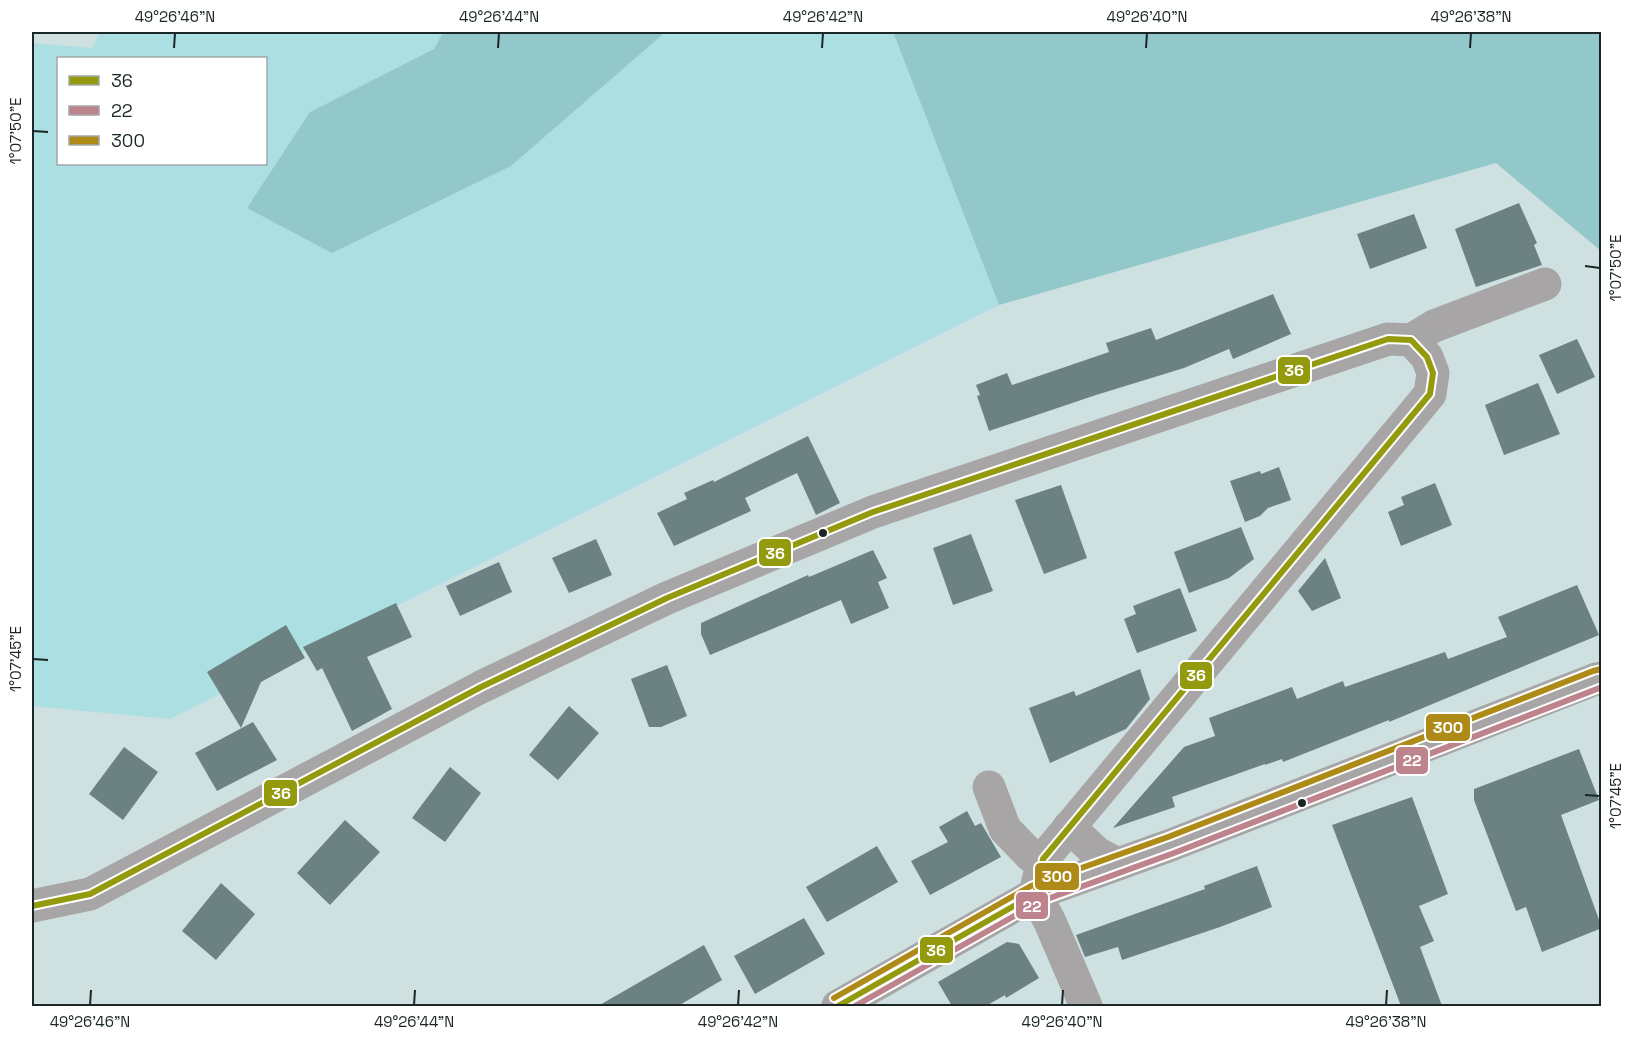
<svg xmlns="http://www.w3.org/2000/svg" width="1633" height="1038" viewBox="0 0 1633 1038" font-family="'Space Grotesk',sans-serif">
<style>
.green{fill:#abdfe2;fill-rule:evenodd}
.forest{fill:#93c8cb}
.building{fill:#6b8182}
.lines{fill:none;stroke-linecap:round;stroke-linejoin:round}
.minor{stroke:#a7a5a6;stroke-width:33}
.bus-1-casing{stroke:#fff;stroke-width:10}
.bus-2-casing{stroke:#fff;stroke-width:10}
.bus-3-casing{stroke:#fff;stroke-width:10}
.bus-1{stroke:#939a0e;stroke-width:6}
.bus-2{stroke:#bd848d;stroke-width:6}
.bus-3{stroke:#ae8b18;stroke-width:6}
.ticks{fill:none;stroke:#1b2627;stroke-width:2}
.bus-dot{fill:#1b2627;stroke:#fff;stroke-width:2}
.line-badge{stroke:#fff;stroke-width:2}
.badge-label{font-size:16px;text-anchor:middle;font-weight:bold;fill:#fff}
.neatline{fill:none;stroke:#1b2627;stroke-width:2}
.ticks-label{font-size:15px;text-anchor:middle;fill:#1b2627}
</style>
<rect width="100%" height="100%" fill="#cfe0e1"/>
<path class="green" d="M100,32H443L434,49L310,112L332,253L511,166L661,36L664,32H893L999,305L170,719L32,706V43L92,48ZM58,58H266V164H58Z"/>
<g class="forest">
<polygon points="443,32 664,32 661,36 511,166 332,253 247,208 310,112 434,49"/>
<polygon points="893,32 1601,32 1601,251 1496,163 999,305"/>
</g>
<g class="building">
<polygon points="1519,203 1537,243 1534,245 1542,265 1476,287 1455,229"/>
<polygon points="1414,214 1427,248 1370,269 1357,234"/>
<polygon points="1273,294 1291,334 1233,359 1229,349 1184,368 1096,395 989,431 977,396 980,395 976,385 1007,373 1012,385 1109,352 1106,343 1151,328 1156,340"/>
<polygon points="1577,339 1595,377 1557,394 1539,355"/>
<polygon points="1538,383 1560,434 1504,455 1485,405"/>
<polygon points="808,436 840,503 816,515 797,473 745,498 751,511 674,546 657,513 687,499 684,493 713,480 714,482"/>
<polygon points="1279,467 1291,500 1268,508 1260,516 1245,522 1230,481 1260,471 1261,474"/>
<polygon points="1435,483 1452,525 1401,546 1388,512 1404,505 1401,497"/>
<polygon points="1061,485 1087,558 1044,574 1015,500"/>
<polygon points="1241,527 1254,559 1229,578 1189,593 1174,552"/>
<polygon points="971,534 993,591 953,605 933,548"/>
<polygon points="596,539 612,575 569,593 552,558"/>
<polygon points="873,550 887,578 878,582 889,608 851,624 841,600 710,655 701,634 701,623 808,575 809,577"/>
<polygon points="1325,558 1341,598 1312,611 1298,591"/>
<polygon points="499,562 512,592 460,616 446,586"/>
<polygon points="1577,585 1599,635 1389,722 1389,720 1283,762 1282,759 1265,765 1265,764 1172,797 1175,807 1113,828 1184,747 1215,736 1209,718 1292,687 1297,699 1343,681 1345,687 1445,652 1448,659 1507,637 1498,617"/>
<polygon points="1180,588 1197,631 1137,653 1124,619 1136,614 1133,606"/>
<polygon points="396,603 412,637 367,657 392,709 352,731 322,668 317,671 303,647"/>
<polygon points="286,625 305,658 261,682 241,728 207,672"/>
<polygon points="667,665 687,716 661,727 649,727 631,679"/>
<polygon points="1140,669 1150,699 1126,729 1050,763 1029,708 1074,691 1076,696"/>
<polygon points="569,706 599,733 558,780 529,755"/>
<polygon points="253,722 277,760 217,791 195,753"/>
<polygon points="124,747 158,772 123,820 89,794"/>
<polygon points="1579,749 1599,800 1561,815 1602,928 1542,952 1526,907 1516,911 1474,800 1474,789"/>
<polygon points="450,767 481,793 445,842 412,818"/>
<polygon points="1412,797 1448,894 1419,906 1434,941 1420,947 1442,1006 1401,1006 1332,825"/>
<polygon points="967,811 975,826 981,823 1001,857 930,895 911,861 948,842 939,827"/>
<polygon points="345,820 380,852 330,905 297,873"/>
<polygon points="877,846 898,882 827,922 806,887"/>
<polygon points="1257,866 1272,907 1220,927 1122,960 1118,947 1085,957 1076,935 1205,889 1204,886"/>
<polygon points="221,883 255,914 216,960 182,931"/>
<polygon points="804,918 825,954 755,994 734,956"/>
<polygon points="1007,942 1019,944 1039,978 1006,998 1005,995 986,1006 952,1006 938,982"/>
<polygon points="704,945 722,980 678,1006 598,1006"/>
</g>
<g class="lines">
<g class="minor">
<polyline points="1411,340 1434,326 1545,284"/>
<polyline points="989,787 1005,829 1031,856 1043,859"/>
<polyline points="1069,827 1097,853 1118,864"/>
<polyline points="1035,894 1050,922 1086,1006"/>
<polyline points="32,906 90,894 481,687 667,598 873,512 1388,339 1411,340 1427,357 1433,373 1430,394 1043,859 1035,894"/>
<polyline points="838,1006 1035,894 1171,845 1596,679 1602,678"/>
</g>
<g class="bus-1-casing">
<g id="bus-1">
<polyline points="32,906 90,894 481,687 667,598 873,512 1388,339 1411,340 1427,357 1433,373 1430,394 1043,859 1035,894"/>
<polyline points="838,1006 1035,894"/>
</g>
</g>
<g class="bus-2-casing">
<polyline id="bus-2" points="855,1006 1039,902 1174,853 1602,687"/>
</g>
<g class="bus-3-casing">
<polyline id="bus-3" points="834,998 1031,886 1168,837 1593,671 1601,669"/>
</g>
<use href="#bus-1" class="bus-1"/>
<use href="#bus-2" class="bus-2"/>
<use href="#bus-3" class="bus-3"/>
</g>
<path class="ticks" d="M174,48L175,33M498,48L499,33M822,48L823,33M1146,48L1147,33M1470,48L1471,33M33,131L48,132M1585,266L1600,268M33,659L48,660M1585,795L1600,796M90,1005L91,990M414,1005L415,990M738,1005L739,990M1062,1005L1063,990M1386,1005L1387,990"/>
<g class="bus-dot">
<circle cx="823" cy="533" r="5"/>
<circle cx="1302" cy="803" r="5"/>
</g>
<g class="line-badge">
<rect x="1277" y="356" width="34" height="29" rx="6" fill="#939a0e"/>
<rect x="758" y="538" width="34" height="29" rx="6" fill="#939a0e"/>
<rect x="1179" y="661" width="34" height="29" rx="6" fill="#939a0e"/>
<rect x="1425" y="713" width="46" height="29" rx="6" fill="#ae8b18"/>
<rect x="1395" y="746" width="34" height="29" rx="6" fill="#bd848d"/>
<rect x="263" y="779" width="35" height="28" rx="6" fill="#939a0e"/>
<rect x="1034" y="862" width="46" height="29" rx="6" fill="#ae8b18"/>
<rect x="1015" y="891" width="34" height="29" rx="6" fill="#bd848d"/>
<rect x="919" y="936" width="35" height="28" rx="6" fill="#939a0e"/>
</g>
<g class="badge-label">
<text x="1294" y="376">36</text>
<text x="775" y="559">36</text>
<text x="1196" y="681">36</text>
<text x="1448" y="733">300</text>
<text x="1412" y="766">22</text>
<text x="281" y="799">36</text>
<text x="1057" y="882">300</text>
<text x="1032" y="912">22</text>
<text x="936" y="956">36</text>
</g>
<rect width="1633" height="1038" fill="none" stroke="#ffffff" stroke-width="66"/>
<rect x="57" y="57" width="210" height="108" fill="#ffffff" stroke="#a4a8a9" stroke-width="1.5"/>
<rect x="69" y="76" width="30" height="9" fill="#939a0e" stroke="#a4a8a9" stroke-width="1.5"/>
<text x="111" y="87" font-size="18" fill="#1b2627">36</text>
<rect x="69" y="106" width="30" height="9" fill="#bd848d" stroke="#a4a8a9" stroke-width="1.5"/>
<text x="111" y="117" font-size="18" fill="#1b2627">22</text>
<rect x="69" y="136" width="30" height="9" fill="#ae8b18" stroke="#a4a8a9" stroke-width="1.5"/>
<text x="111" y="147" font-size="18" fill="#1b2627">300</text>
<rect x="33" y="33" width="1567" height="972" class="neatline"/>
<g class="ticks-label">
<text x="175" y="22">49°26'46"N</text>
<text x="499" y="22">49°26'44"N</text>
<text x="823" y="22">49°26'42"N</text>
<text x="1147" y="22">49°26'40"N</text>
<text x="1471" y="22">49°26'38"N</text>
<text transform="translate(16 131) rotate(-90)" y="5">1°07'50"E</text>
<text transform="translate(1616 268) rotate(-90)" y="5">1°07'50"E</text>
<text transform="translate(16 659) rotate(-90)" y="5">1°07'45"E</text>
<text transform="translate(1616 796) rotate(-90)" y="5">1°07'45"E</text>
<text x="90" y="1027">49°26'46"N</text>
<text x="414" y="1027">49°26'44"N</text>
<text x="738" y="1027">49°26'42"N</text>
<text x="1062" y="1027">49°26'40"N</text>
<text x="1386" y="1027">49°26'38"N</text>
</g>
</svg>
